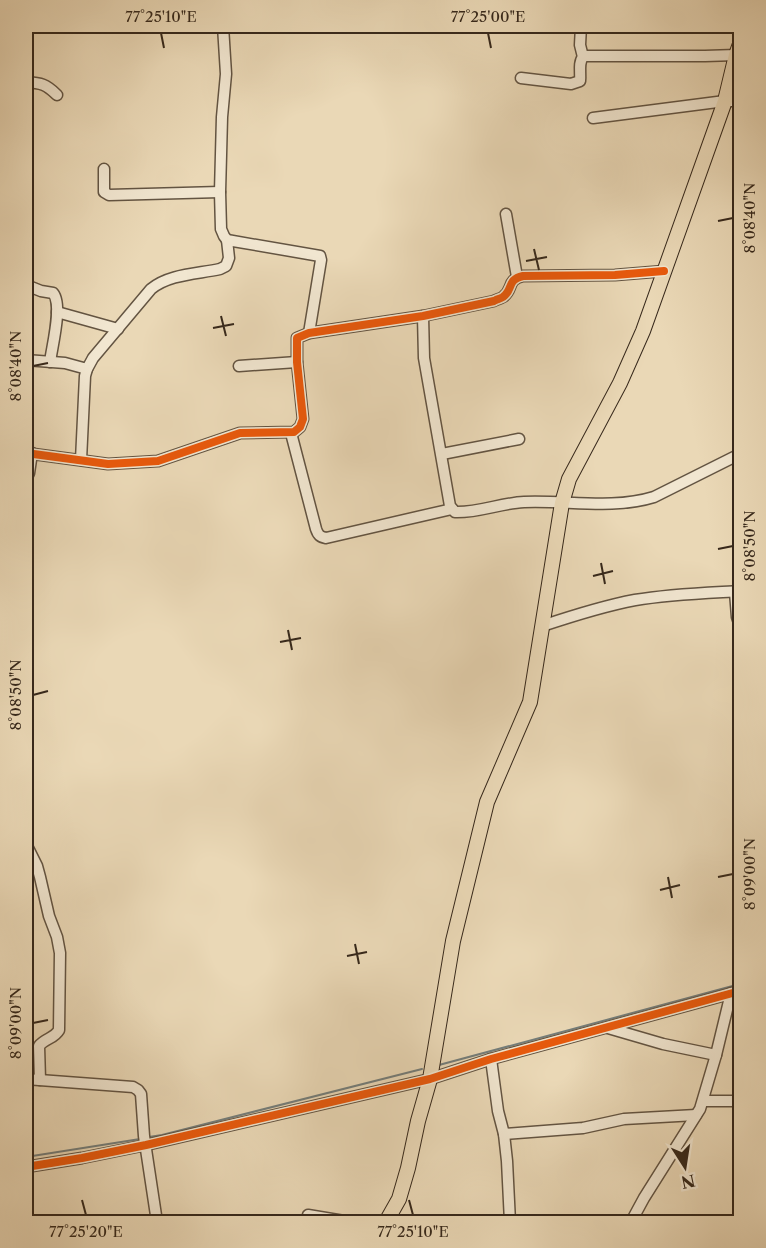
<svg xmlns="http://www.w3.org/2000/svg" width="766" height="1248" viewBox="0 0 766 1248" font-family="'Libre Caslon Text',serif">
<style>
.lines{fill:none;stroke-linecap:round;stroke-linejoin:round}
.stream{stroke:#747d7a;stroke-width:2}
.minor-casing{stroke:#635442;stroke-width:13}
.major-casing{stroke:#36281b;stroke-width:16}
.minor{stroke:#f1e6d0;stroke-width:10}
.major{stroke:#ead8b6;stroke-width:14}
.cycleway-casing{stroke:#f1e6d0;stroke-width:11}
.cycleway{stroke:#e8590c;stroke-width:8}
.ticks{fill:none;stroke:#36281b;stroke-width:2}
.neatline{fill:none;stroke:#36281b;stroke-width:2}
.ticks-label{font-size:15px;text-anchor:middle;fill:#36281b}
</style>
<rect width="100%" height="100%" fill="#ead8b6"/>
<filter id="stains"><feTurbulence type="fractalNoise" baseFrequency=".00333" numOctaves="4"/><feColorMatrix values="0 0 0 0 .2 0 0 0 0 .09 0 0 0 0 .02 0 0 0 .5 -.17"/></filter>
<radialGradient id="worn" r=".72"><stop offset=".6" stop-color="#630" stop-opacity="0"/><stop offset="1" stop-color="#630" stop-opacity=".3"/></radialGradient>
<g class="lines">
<g class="stream">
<polyline points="439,1065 740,984"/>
<polyline points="149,1137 162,1135 422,1069"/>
<polyline points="26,1157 140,1139"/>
</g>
<g class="minor-casing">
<g id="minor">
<polyline points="223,26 226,74 222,117 220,192 221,229 224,236 227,240 320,256 321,260 309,333"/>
<polyline points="581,26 580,45 583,57"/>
<path d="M521,78L571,84L580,81C581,73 578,63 583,57L585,56H705L736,55"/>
<path d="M26,82C41,83 46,84 57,95"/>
<polyline points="593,118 725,101 740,101"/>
<polyline points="104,169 104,192 109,195 220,192"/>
<polyline points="506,214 517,277"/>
<path d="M26,285L41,291L53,293C63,305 52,346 50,362"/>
<polyline points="57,312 118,329"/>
<path d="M423,316L424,358L450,506L455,512C478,513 501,503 524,502C567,500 612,510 654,497L740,454"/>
<polyline points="26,360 65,363 87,369"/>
<polyline points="239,366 297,362"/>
<path d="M291,433L316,529C318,535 320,537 326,538L452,509"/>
<path d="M26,453L108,464L158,461L240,433L294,432L300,427L303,419L297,362V338L309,333L423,316L494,301C495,300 502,298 503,297C514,289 506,280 523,276L615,275L664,271"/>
<polyline points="442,454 519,439"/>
<path d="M81,460L85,376L87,369L93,358L151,289C169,274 197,274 220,269L226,266L229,258L227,240"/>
<polyline points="26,479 29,473 32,453"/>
<polyline points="735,592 737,617 740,626"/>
<path d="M542,626C572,616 603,606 635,600C670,594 705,593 740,591"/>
<path d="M26,844L37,866L40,877L49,916L57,937L60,953L59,1030C54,1039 45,1038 39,1046L40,1080"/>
<polyline points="608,1028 663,1044 716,1055"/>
<polyline points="491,1059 498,1111 504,1134 507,1161 510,1222"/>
<polyline points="26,1079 133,1087 138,1090 141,1094 144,1136 157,1222"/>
<polyline points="703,1101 740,1101"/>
<polyline points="504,1134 583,1128 624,1119 696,1115"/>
<polyline points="26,1167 82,1158 146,1145 430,1079 491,1059 740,991"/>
<polyline points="308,1215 350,1222"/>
<polyline points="631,1222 644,1198 700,1109 716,1055 731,993"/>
</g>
</g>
<g class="major-casing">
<polyline id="major" points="386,1222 399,1199 408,1168 418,1121 430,1079 453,941 487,802 530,702 562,503 569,479 620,383 643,331 725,101 736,55 740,44"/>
</g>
<use href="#minor" class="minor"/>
<use href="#major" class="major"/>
<g class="cycleway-casing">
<g id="cycleway">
<path d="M26,453L108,464L158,461L240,433L294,432L300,427L303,419L297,362V338L309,333L423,316L494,301C495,300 502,298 503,297C514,289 506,280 523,276L615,275L664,271"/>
<polyline points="26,1167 82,1158 146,1145 430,1079 491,1059 740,991"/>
</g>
</g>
<use href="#cycleway" class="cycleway"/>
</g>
<path class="ticks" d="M161,33L164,48M488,33L491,48M718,221L733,218M534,249L539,270M526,261L547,257M221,316L226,336M213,328L234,324M33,366L48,363M718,549L733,546M601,563L605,584M593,576L613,571M288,630L292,650M280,642L301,638M33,695L48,691M668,877L672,898M718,877L733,874M660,890L680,885M355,944L359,964M347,956L367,952M33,1023L48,1020M82,1200L86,1215M409,1200L413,1215"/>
<rect width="766" height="1248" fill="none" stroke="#ead8b6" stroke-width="66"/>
<g transform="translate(685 1167) rotate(168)" stroke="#f1e6d0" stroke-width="4.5" paint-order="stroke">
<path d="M0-4.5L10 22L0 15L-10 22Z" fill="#36281b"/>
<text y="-9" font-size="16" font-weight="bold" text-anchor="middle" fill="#36281b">N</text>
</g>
<rect x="33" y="33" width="700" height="1182" class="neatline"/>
<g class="ticks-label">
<text x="161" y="22">77°25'10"E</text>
<text x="488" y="22">77°25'00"E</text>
<text transform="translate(750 218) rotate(-90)" y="5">8°08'40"N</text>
<text transform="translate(16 366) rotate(-90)" y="5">8°08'40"N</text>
<text transform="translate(750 546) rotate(-90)" y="5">8°08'50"N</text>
<text transform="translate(16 695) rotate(-90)" y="5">8°08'50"N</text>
<text transform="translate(750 874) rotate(-90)" y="5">8°09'00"N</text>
<text transform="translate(16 1023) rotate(-90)" y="5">8°09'00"N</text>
<text x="86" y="1237">77°25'20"E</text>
<text x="413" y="1237">77°25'10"E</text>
</g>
<rect width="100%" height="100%" filter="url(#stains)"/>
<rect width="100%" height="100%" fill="url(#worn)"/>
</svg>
